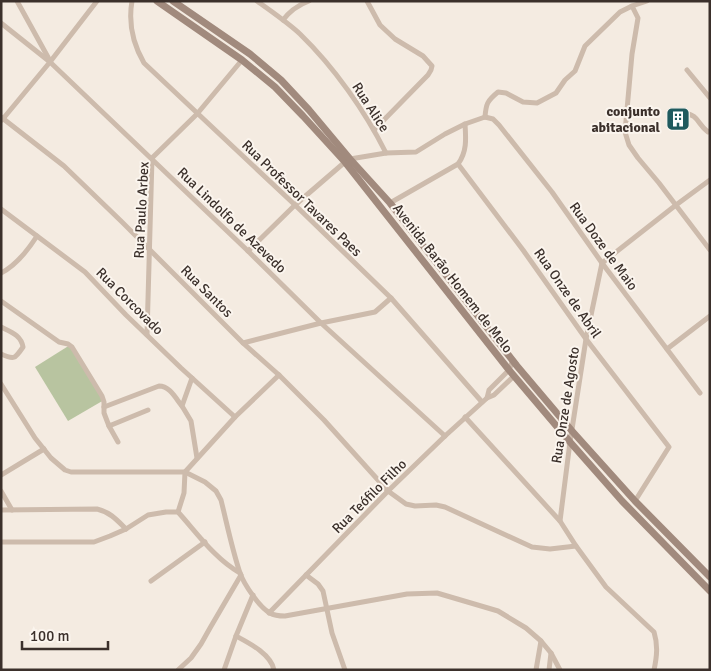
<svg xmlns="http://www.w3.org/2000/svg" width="711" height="671" viewBox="0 0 711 671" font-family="Signika,sans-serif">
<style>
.green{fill:#b8c4a0}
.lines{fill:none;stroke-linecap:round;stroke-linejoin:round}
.minor{stroke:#cdbbac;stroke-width:5}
.secondary{stroke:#a18a7d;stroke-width:7}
.labels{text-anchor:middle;stroke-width:4;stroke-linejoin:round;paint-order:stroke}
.street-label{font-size:14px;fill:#3b302b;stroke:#fbf5ee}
.poi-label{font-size:14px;font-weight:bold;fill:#3b302b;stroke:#fbf5ee;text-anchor:end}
</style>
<rect width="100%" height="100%" fill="#f4ebe1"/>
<polygon class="green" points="70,345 104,400 68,421 35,367"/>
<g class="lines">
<g class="minor">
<polyline points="17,1 49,59"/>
<path d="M132,1C128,24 133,44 144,63L295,205L391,298L482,402"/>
<path d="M257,1C272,12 287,22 300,34C334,67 365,111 386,153"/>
<polyline points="367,1 380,25 395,39 423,56 432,66 431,70 428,75 374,130"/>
<polyline points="632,6 638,18 632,54 625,132 629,145 638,158 659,183 710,250"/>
<path d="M283,20C290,11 298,5 309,1"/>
<polyline points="1,23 50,62 248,251 321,323 445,436"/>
<polyline points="687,70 710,98"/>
<path d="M684,113C699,115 697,124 708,132L710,131"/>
<polyline points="1,117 64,166 122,222 243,343 279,375 324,420 388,491 406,504 415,506 436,505 445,507 532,547 550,549 576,546"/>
<polyline points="485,117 493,119 499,125 552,192 602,263 700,393"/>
<path d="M485,117C486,104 487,101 498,92L506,93L523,102L537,103L556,93L565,80L575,71L585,46L620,12L632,6L647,1"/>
<polyline points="2,120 50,62 97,1"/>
<polyline points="350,159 386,153 416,152 445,134 465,124 485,117"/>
<polyline points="458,164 523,250 586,339 669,447 635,501"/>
<path d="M390,203L458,164C467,152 466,139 465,124"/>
<polyline points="1,209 85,272 126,315 181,368 235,417"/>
<polyline points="248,251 295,205 345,162"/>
<polyline points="602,263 676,205 710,180"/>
<path d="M1,273C17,265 28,250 37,236"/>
<polyline points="1,301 59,342 68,344 72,347 102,396 104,402 104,413 109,426 148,410"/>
<path d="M1,327C11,332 21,335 23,347C15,359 14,360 1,354"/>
<polyline points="147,335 152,158 197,114 242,60"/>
<polyline points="243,343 321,323 375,312 391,298"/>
<polyline points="667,349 710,316"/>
<polyline points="192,378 182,406 191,421 197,458"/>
<path d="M1,384L35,438L51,458L65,470L71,472H185L205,482L216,491L221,500C227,524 232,549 240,573C244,584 259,607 270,613C275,616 280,616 285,616L407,594L437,593L498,611L526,628L541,641L551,653L560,670"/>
<polyline points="487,398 489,390 509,370 513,360"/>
<path d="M104,407L159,386C170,386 176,399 182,406"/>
<path d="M465,417L560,521L576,546L606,587L654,632C658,645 657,656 654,670"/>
<polyline points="109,426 118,442"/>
<polyline points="1,475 44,449"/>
<polyline points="1,491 12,510"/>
<path d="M1,510L97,509C110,512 117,520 126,529"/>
<polyline points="178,512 184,493 185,472 235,417 279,375"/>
<polyline points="560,521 570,442 586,339 602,263"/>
<path d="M1,542H94L110,536L126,529L148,515L166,512H178C197,533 215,559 240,573"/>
<polyline points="306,575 318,584 323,591 332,633 345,670"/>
<polyline points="151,581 205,542"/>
<polyline points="269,613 388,491 445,436 487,398 494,395 514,376"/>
<path d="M236,636C249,643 271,654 274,670"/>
<polyline points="178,670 191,658 201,644 210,628 241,575"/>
<polyline points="224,670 236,636 253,595"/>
<polyline points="536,670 541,641"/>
<polyline points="549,670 551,653"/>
</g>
<g class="secondary">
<polyline points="157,1 242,60 275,87 303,116 345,162 509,370 570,442 622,501 710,591"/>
<polyline points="173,1 250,54 281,80 309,110 350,159 390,203 517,366 572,431 635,501 710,577"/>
</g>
</g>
<defs>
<g id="building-square" transform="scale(1.25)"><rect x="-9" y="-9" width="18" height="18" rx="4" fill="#1f5a5e" stroke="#fbf5ee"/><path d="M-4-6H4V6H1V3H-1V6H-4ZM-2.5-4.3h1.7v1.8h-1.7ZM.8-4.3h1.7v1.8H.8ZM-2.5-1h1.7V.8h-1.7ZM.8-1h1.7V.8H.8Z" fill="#fff"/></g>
</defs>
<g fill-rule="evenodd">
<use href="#building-square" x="678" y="119"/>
</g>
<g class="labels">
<g class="street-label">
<text transform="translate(371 107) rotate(57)" y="5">Rua Alice</text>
<text transform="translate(302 198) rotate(44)" y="5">Rua Professor Tavares Paes</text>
<text transform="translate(141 210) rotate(-87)" y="5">Rua Paulo Arbex</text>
<text transform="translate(232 220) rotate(44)" y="5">Rua Lindolfo de Azevedo</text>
<text transform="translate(604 246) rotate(54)" y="5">Rua Doze de Maio</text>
<text transform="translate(453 278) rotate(52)" y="5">Avenida Barão Homem de Melo</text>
<text transform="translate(207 291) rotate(45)" y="5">Rua Santos</text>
<text transform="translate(568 293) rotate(55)" y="5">Rua Onze de Abril</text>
<text transform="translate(130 301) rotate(45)" y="5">Rua Corcovado</text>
<text transform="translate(565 405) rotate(-81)" y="5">Rua Onze de Agosto</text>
<text transform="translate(369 496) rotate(-45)" y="5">Rua Teófilo Filho</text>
</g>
<g class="poi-label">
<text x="660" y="116">conjunto<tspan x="660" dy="16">abitacional</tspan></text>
</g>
</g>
<rect width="711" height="671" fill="none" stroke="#3b302b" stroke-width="5"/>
<path d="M22 641v8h86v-8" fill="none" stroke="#3b302b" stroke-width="2.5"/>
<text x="30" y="641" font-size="15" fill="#3b302b" stroke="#fbf5ee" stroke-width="4" paint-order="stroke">100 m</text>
</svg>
